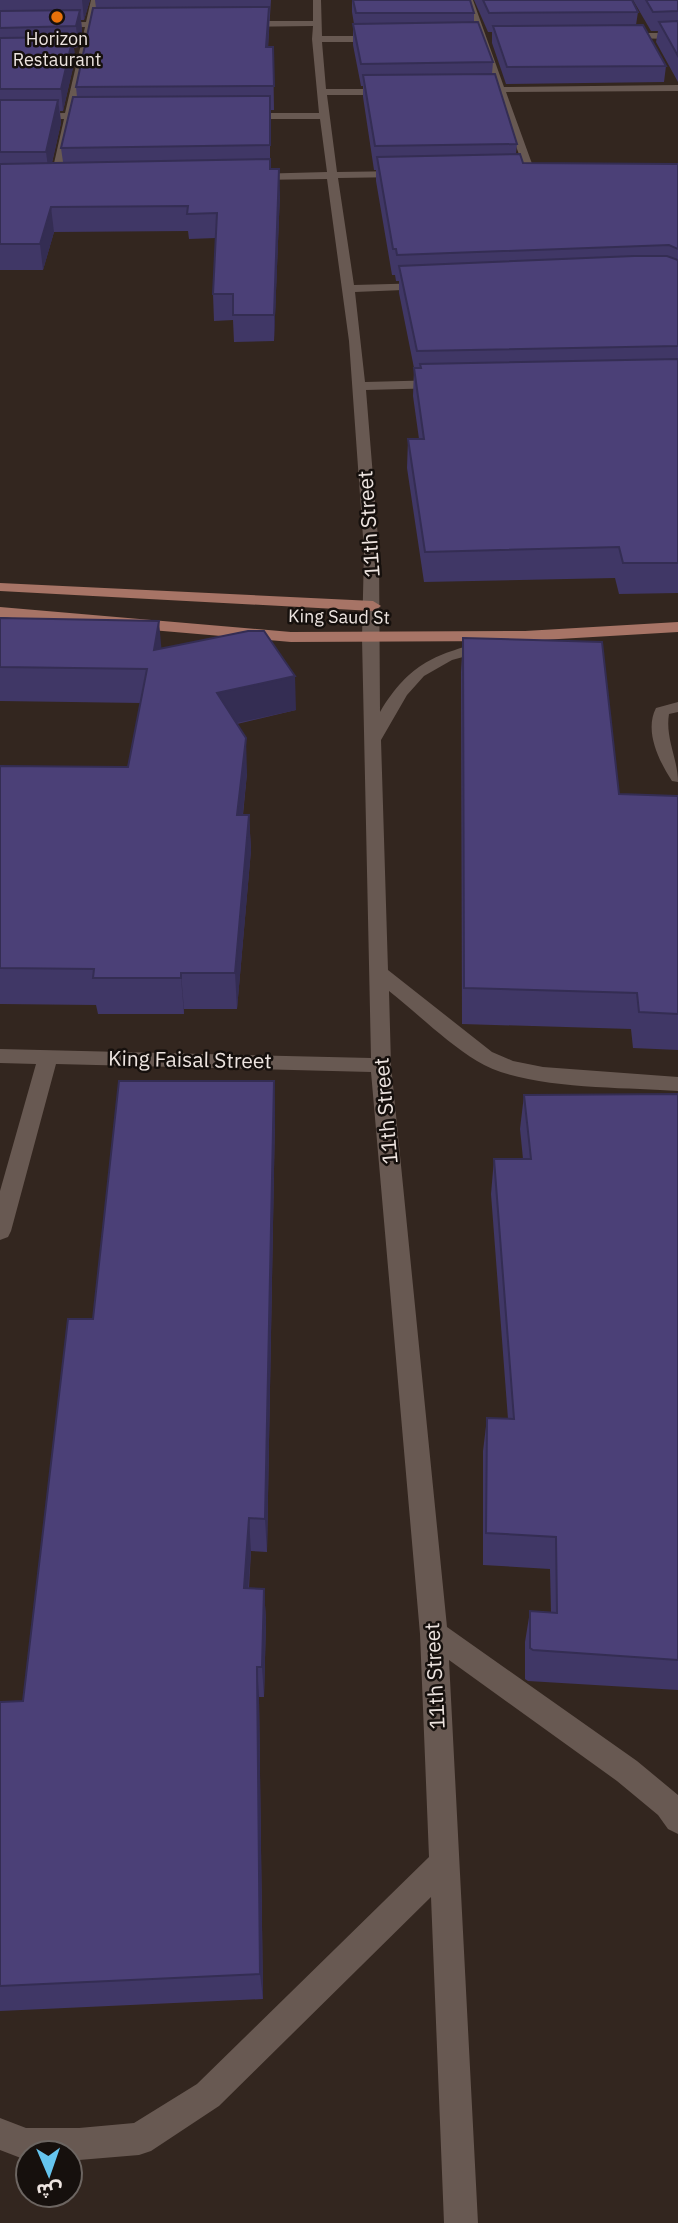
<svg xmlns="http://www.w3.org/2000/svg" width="678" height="2223" viewBox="0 0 678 2223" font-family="'IBM Plex Sans','Noto Sans Arabic',sans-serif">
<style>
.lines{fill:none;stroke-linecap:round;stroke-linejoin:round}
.minor{fill:#685952;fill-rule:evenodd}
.major{fill:#a77466;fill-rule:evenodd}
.wall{fill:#403766}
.shaded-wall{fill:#342d53}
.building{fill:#4b4077;stroke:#342d53;stroke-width:2}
.food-dot{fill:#e8710a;stroke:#16100d;stroke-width:2.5}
.labels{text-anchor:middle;stroke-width:5;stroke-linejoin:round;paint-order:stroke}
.far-poi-label{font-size:18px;fill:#ede4e0;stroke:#16100d}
.far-street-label{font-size:18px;fill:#ede4e0;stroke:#16100d}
.street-label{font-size:21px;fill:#ede4e0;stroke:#16100d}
</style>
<rect width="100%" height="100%" fill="#33261f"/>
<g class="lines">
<g class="minor">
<polygon points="91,0 99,0 94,22 119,21 123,24 93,27 75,113 96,113 101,116 96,119 73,119 60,181 55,184 50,181 64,119 0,120 0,114 65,113 85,27 0,29 0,23 86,22"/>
<path d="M313,0H321L322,36H382L386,39L382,42H322L326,89H389L394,92L389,95H327L337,172L403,171L408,174L403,177L338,178L354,285L427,283L433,286L427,289L355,292L365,382L441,380L447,384L441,388L366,390L379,551L380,712C410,662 436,654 490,640L498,645L496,648L452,660L424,676L407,695L381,740L388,970L492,1052L513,1061L543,1067L678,1077V1091C624,1087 522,1090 477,1061C446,1042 418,1014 389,991L391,1065L447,1627L637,1761L678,1795V1834L668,1829L658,1815L617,1781L449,1660L478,2223H444L431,1897L219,2106L151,2151L139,2155L79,2160H70V2153H28L26,2160L0,2150V2118L26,2128H79L134,2123L197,2084L429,1857L420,1634L371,1072L56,1064L11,1231L8,1237L0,1240V1191L36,1064L0,1063V1049L371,1058L362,638L364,551L349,341L327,179L253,180L248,177L253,174L327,172L320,119H244L239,116L244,113H319L312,39L313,26L242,27L238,24L242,21H313Z"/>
<polygon points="465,0 473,0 504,87 678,85 678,91 506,92 535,172 526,174 497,93 474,93 469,90 474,87 495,87"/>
<polygon points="621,33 678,33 678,39 618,38"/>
<path d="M678,702V712L669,714C665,738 678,759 678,782L672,781C659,761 644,731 656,708Z"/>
</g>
<g class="major">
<polygon points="0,583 373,601 381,606 373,611 0,591"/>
<polygon points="0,607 291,632 525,631 678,622 678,632 525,641 291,642 0,617"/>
</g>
</g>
<g class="wall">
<polygon points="0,0 90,0 84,20 81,20 82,31 78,47 74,48 75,59 63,111 60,111 61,123 52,163 63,162 61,148 77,97 76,87 96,8 95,0 271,0 268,47 273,47 274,110 270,110 270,169 280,193 274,341 234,342 233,320 214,321 213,294 216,238 189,239 188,231 54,232 43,270 0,270"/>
<polygon points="352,0 470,0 474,13 474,22 493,62 492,74 517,144 516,154 523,163 678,164 678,593 619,594 615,578 424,582 407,468 408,439 419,439 413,396 414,368 399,293 399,281 396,281 395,275 392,275 376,181 376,170 374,170 363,97 363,86 361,86 353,45 353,24 354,24 352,12"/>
<polygon points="474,0 632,0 638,12 636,25 666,66 664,82 506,84 492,43 492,32 488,32"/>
<polygon points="633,0 678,0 678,82 656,42 658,31 651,31"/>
<polygon points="0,618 161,648 296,710 237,724 247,773 243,815 249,815 251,850 237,1009 184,1009 184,1014 98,1014 96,1005 0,1004 0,766 128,767 141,703 0,701"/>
<polygon points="463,638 619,794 678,796 678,1050 633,1048 631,1029 462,1024 461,672"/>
<polygon points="274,1081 275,1116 267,1552 251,1551 249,1588 264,1589 266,1621 264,1697 259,1697 263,1999 0,2011 0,1702 23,1701"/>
<polygon points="678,1094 678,1690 528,1681 525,1679 525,1642 530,1611 551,1613 550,1569 483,1565 483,1451 487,1418 508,1419 491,1194 494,1159 523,1159 520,1129 524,1095"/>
</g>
<g class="shaded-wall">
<polygon points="82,0 90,0 84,20"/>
<polygon points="269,7 269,29 267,70 266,47"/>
<polygon points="80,10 82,31 78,47 76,26"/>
<polygon points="73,37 75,59 63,111 61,89"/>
<polygon points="58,100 61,123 49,175 46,152"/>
<polygon points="279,169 280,193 274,341 274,315"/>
<polygon points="51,207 54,232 43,270 40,244"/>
<polygon points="159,621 162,655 154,650"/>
<polygon points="295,676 296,710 219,727 217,693"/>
<polygon points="246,738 247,773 239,850 237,815"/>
<polygon points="249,815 251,850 237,1009 235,973"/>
<polygon points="181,973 184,1009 184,1014 181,978"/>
<polygon points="274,1081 275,1116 267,1552 265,1519"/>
<polygon points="249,1518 251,1551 246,1619 244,1588"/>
<polygon points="264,1589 266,1621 264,1697 262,1667"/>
<polygon points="257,1667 259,1697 263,1999 260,1974"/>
</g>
<g class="building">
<polygon points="353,0 470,0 474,13 356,13"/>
<polygon points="483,0 632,0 638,12 489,13"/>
<polygon points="646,0 678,0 678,11 653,12"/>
<polygon points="269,7 266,47 273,47 274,86 76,87 93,8"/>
<polygon points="80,10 76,26 0,28 0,11"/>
<polygon points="678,21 678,56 659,22"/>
<polygon points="478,22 493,62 361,64 353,24"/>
<polygon points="643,25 666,66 507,67 493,26"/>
<polygon points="73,37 61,89 0,89 0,38"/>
<polygon points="495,74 517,144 375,146 363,75"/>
<polygon points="270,96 270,145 61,148 73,97"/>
<polygon points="0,100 58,100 46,152 0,152"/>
<polygon points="520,154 523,163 678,164 678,249 669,245 397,255 396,249 393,249 377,157"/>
<polygon points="270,159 270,169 279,169 274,315 233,315 233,294 213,294 217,213 187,214 188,206 51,207 40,244 0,244 0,164"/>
<polygon points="634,256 667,256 678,260 678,346 417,351 399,266"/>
<polygon points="678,359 678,563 623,563 619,547 425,552 408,439 424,439 414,368 421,368 420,364"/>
<polygon points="0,618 159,621 154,650 248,631 264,631 295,676 217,693 246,738 237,815 249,815 235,973 181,973 181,978 93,978 94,969 0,968 0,766 128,767 147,669 0,667"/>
<polygon points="463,638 602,642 619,794 678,796 678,1014 639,1012 637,993 464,988"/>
<polygon points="119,1081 274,1081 265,1519 249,1518 244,1588 264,1589 262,1667 257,1667 260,1974 0,1986 0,1702 23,1701 68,1319 93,1319"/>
<polygon points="678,1094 678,1660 533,1650 530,1648 530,1611 557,1613 556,1537 486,1533 487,1418 514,1419 494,1159 531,1159 524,1095"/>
</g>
<circle class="food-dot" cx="57" cy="17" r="7"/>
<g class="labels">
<g class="far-poi-label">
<text x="57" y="45">Horizon<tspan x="57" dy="21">Restaurant</tspan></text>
</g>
<g class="far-street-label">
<text transform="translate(339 617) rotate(1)" y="6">King Saud St</text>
</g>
<g class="street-label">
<text transform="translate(369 524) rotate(-94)" y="7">11th Street</text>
<text transform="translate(190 1060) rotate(1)" y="7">King Faisal Street</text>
<text transform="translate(386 1111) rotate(-95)" y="7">11th Street</text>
<text transform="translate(435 1676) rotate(-93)" y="7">11th Street</text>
</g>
</g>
<g transform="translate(49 2174) rotate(178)"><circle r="33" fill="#16100d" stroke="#6c6561" stroke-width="2"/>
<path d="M0-5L12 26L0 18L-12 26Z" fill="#65c5ef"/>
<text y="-10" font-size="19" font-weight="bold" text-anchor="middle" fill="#ede4e0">ش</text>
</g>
</svg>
